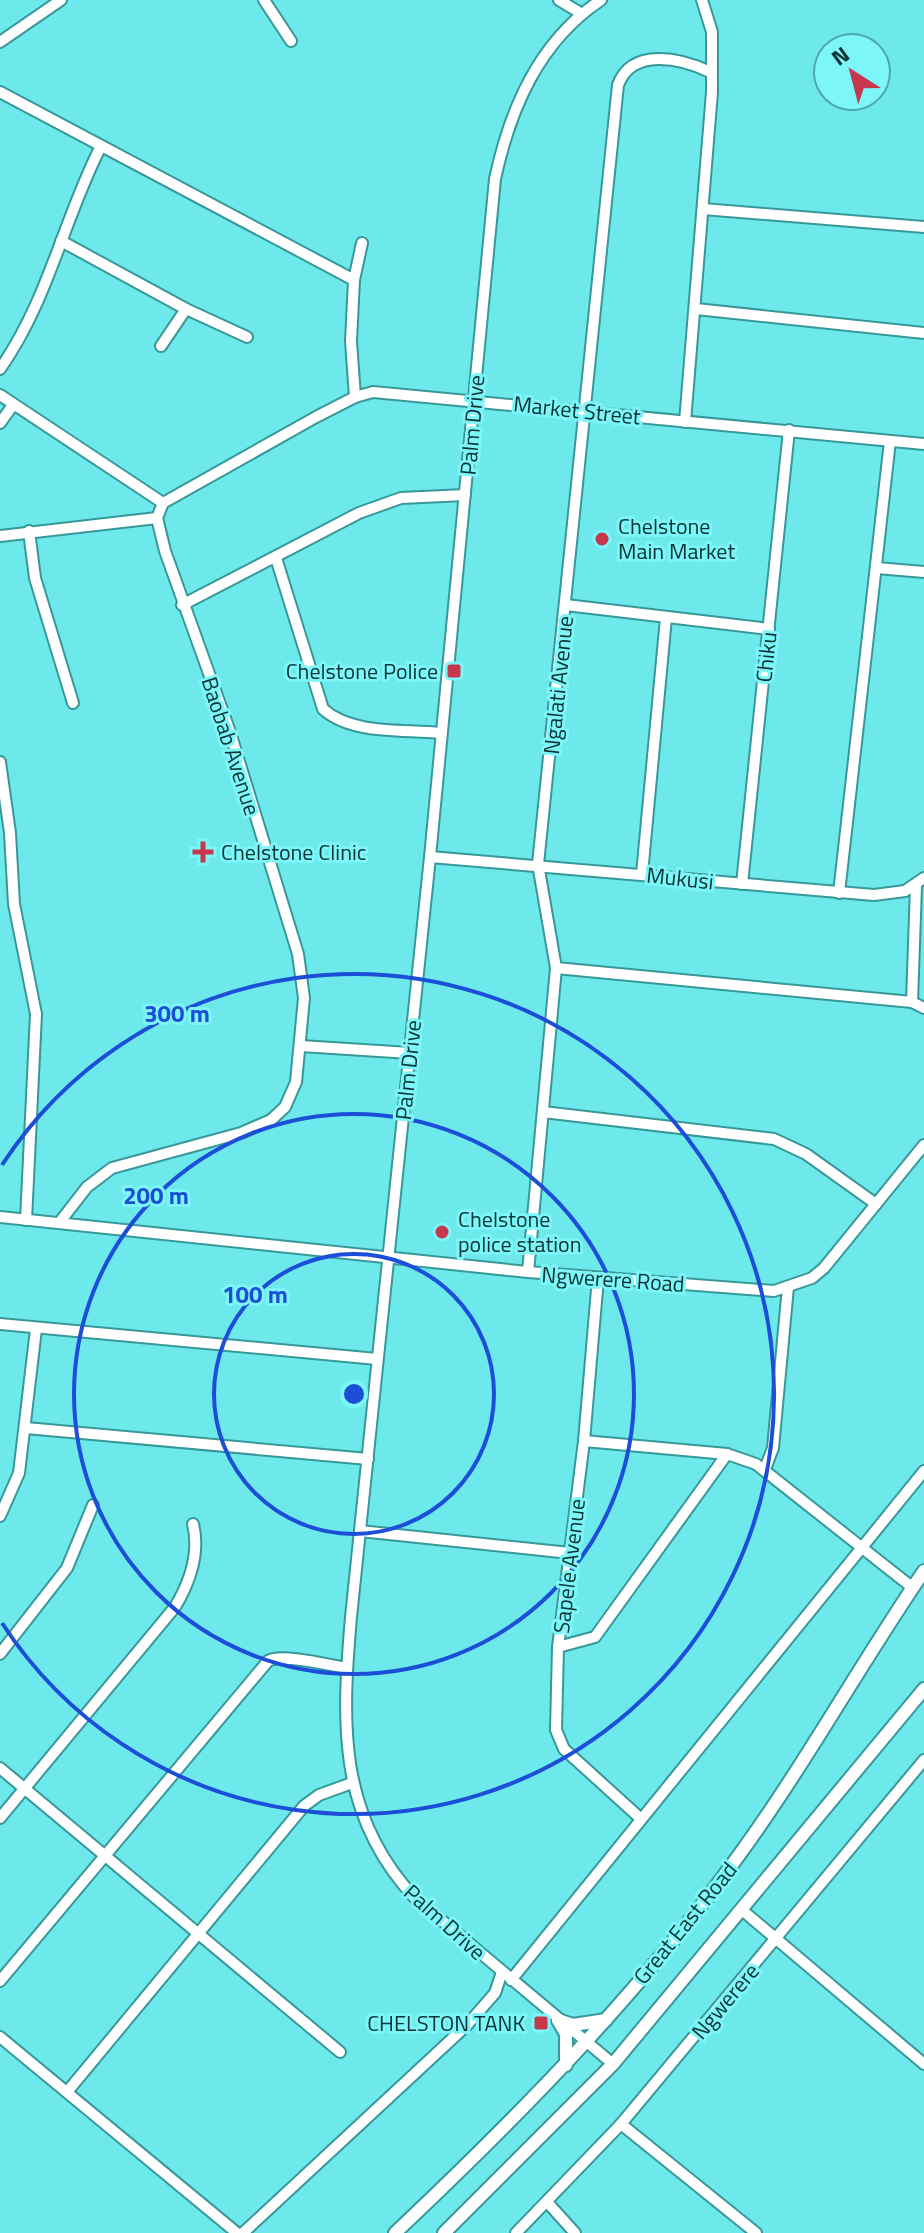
<svg xmlns="http://www.w3.org/2000/svg" width="924" height="2233" viewBox="0 0 924 2233" font-family="'Titillium Web',sans-serif">
<style>
.lines{fill:none;stroke-linecap:round;stroke-linejoin:round}
.minor-casing{stroke:#389899;stroke-width:14}
.major-casing{stroke:#389899;stroke-width:16}
.minor{stroke:#fff;stroke-width:10}
.major{stroke:#fff;stroke-width:12}
.ring{fill:none;stroke:#1d4ed8;stroke-width:4}
.poi-dot{fill:#c6364c;stroke:#7cf6f8;stroke-width:3}
.labels{text-anchor:middle;stroke-width:6;stroke-linejoin:round;paint-order:stroke}
.street-label{font-size:22px;fill:#0a3334;stroke:#7cf6f8}
.poi-label{font-size:22px;fill:#0a3334;stroke:#7cf6f8;text-anchor:start}
.centre{fill:#1d4ed8;stroke:#7cf6f8;stroke-width:4}
.ring-label{font-size:24px;text-anchor:middle;font-weight:bold;fill:#1d4ed8;stroke:#7cf6f8;stroke-width:6;stroke-linejoin:round;paint-order:stroke}
</style>
<rect width="100%" height="100%" fill="#6ee9eb"/>
<g class="lines">
<g class="minor-casing">
<g id="minor">
<polyline points="264,0 291,41"/>
<polyline points="559,0 582,14"/>
<path d="M601,0C539,41 510,109 495,179L430,857L351,1617C342,1722 337,1815 415,1898L613,2064"/>
<polyline points="0,42 61,0"/>
<polyline points="0,92 354,280 351,341 355,397"/>
<polyline points="703,209 924,227"/>
<polyline points="61,241 186,309 247,337"/>
<polyline points="354,280 362,243"/>
<polyline points="696,309 924,333"/>
<polyline points="161,346 186,309"/>
<path d="M0,369C48,301 63,221 100,148"/>
<polyline points="0,395 163,503"/>
<polyline points="685,422 712,92 712,32 702,0"/>
<polyline points="0,423 13,405"/>
<polyline points="29,531 35,578 73,703"/>
<polyline points="0,536 157,518"/>
<path d="M276,558L323,709C352,735 403,729 440,733"/>
<polyline points="877,568 924,572"/>
<polyline points="182,605 359,513 401,498 465,495"/>
<polyline points="566,605 769,629"/>
<polyline points="0,762 10,833 14,904 36,1014 26,1220"/>
<polyline points="430,857 874,895 905,891 924,878"/>
<polyline points="642,874 666,618"/>
<polyline points="742,884 789,430"/>
<polyline points="839,893 890,441"/>
<polyline points="556,968 912,1002 924,1008"/>
<polyline points="912,1002 916,886"/>
<polyline points="301,1046 410,1053"/>
<polyline points="543,1112 774,1139 806,1154 876,1204"/>
<polyline points="0,1217 528,1272 774,1291 812,1278 824,1268 924,1145"/>
<polyline points="59,1223 87,1187 112,1168 241,1133 271,1120 285,1107 296,1082 304,998 298,954 230,732 165,551 157,518 163,503 316,417 355,397 373,392 924,444"/>
<path d="M528,1272L556,968L538,864L618,85C632,47 681,58 710,72"/>
<polyline points="598,1278 584,1441 558,1647 556,1730 564,1749 640,1818"/>
<polyline points="0,1324 377,1359"/>
<polyline points="26,1428 368,1459"/>
<polyline points="584,1441 727,1454 756,1464 913,1588"/>
<polyline points="765,1469 773,1448 788,1287"/>
<polyline points="0,1516 19,1473 36,1329"/>
<polyline points="360,1531 570,1553"/>
<polyline points="558,1647 595,1637 727,1454"/>
<polyline points="0,1654 67,1568 93,1505"/>
<polyline points="0,1768 340,2052"/>
<path d="M0,1818L175,1607C190,1582 200,1553 193,1524"/>
<polyline points="742,1910 924,2064"/>
<polyline points="511,1980 924,1471"/>
<path d="M0,1981L268,1661C281,1653 329,1665 347,1668"/>
<polyline points="0,2037 237,2233"/>
<polyline points="67,2092 304,1806 319,1795 352,1783"/>
<polyline points="621,2124 756,2233"/>
<polyline points="548,2203 575,2233"/>
<polyline points="243,2233 467,2025 495,1993 502,1972"/>
<polyline points="516,2233 621,2124 924,1760"/>
</g>
</g>
<g class="major-casing">
<g id="major">
<polyline points="558,2020 573,2025 606,2020"/>
<polyline points="558,2020 566,2034 566,2065"/>
<path d="M395,2233C520,2115 641,1992 742,1851C807,1761 861,1663 924,1571"/>
<polyline points="444,2233 613,2064 924,1689"/>
</g>
</g>
<use href="#minor" class="minor"/>
<use href="#major" class="major"/>
</g>
<g class="ring">
<circle cx="354" cy="1394" r="140"/>
<circle cx="354" cy="1394" r="280"/>
<path d="M2 1165A420 420 0 1 1 2 1623"/>
</g>
<g class="poi-dot">
<circle cx="602" cy="539" r="8"/>
<rect x="446" y="663" width="16" height="16" rx="4"/>
<path d="M199 840h8v8h8v8h-8v8h-8v-8h-8v-8h8z"/>
<circle cx="442" cy="1232" r="8"/>
<rect x="533" y="2015" width="16" height="16" rx="4"/>
</g>
<g class="labels">
<g class="street-label">
<text transform="translate(577 410) rotate(6)" y="8">Market Street</text>
<text transform="translate(472 425) rotate(-85)" y="8">Palm Drive</text>
<text transform="translate(766 657) rotate(-84)" y="8">Chiku</text>
<text transform="translate(558 685) rotate(-84)" y="8">Ngalati Avenue</text>
<text transform="translate(231 746) rotate(72)" y="8">Baobab Avenue</text>
<text transform="translate(680 878) rotate(6)" y="8">Mukusi</text>
<text transform="translate(408 1070) rotate(-84)" y="8">Palm Drive</text>
<text transform="translate(613 1279) rotate(4)" y="8">Ngwerere Road</text>
<text transform="translate(569 1566) rotate(-83)" y="8">Sapele Avenue</text>
<text transform="translate(445 1922) rotate(42)" y="8">Palm Drive</text>
<text transform="translate(685 1923) rotate(-51)" y="8">Great East Road</text>
<text transform="translate(725 2001) rotate(-50)" y="8">Ngwerere</text>
</g>
<g class="poi-label">
<text x="618" y="534">Chelstone<tspan x="618" dy="25">Main Market</tspan></text>
<text x="438" y="679" text-anchor="end">Chelstone Police</text>
<text x="221" y="860">Chelstone Clinic</text>
<text x="458" y="1227">Chelstone<tspan x="458" dy="25">police station</tspan></text>
<text x="525" y="2031" text-anchor="end">CHELSTON TANK</text>
</g>
</g>
<circle cx="354" cy="1394" r="12" class="centre"/>
<g class="ring-label">
<text x="177" y="1022">300 m</text>
<text x="156" y="1204">200 m</text>
<text x="255" y="1303">100 m</text>
</g>
<g transform="translate(852 72) rotate(324)"><circle r="38" fill="#7cf6f8" stroke="#4ea8aa" stroke-width="2"/>
<path d="M0-6L14 30L0 20L-14 30Z" fill="#c6364c"/>
<text y="-12" font-size="22" font-weight="bold" text-anchor="middle" fill="#0a3334">N</text>
</g>
</svg>
